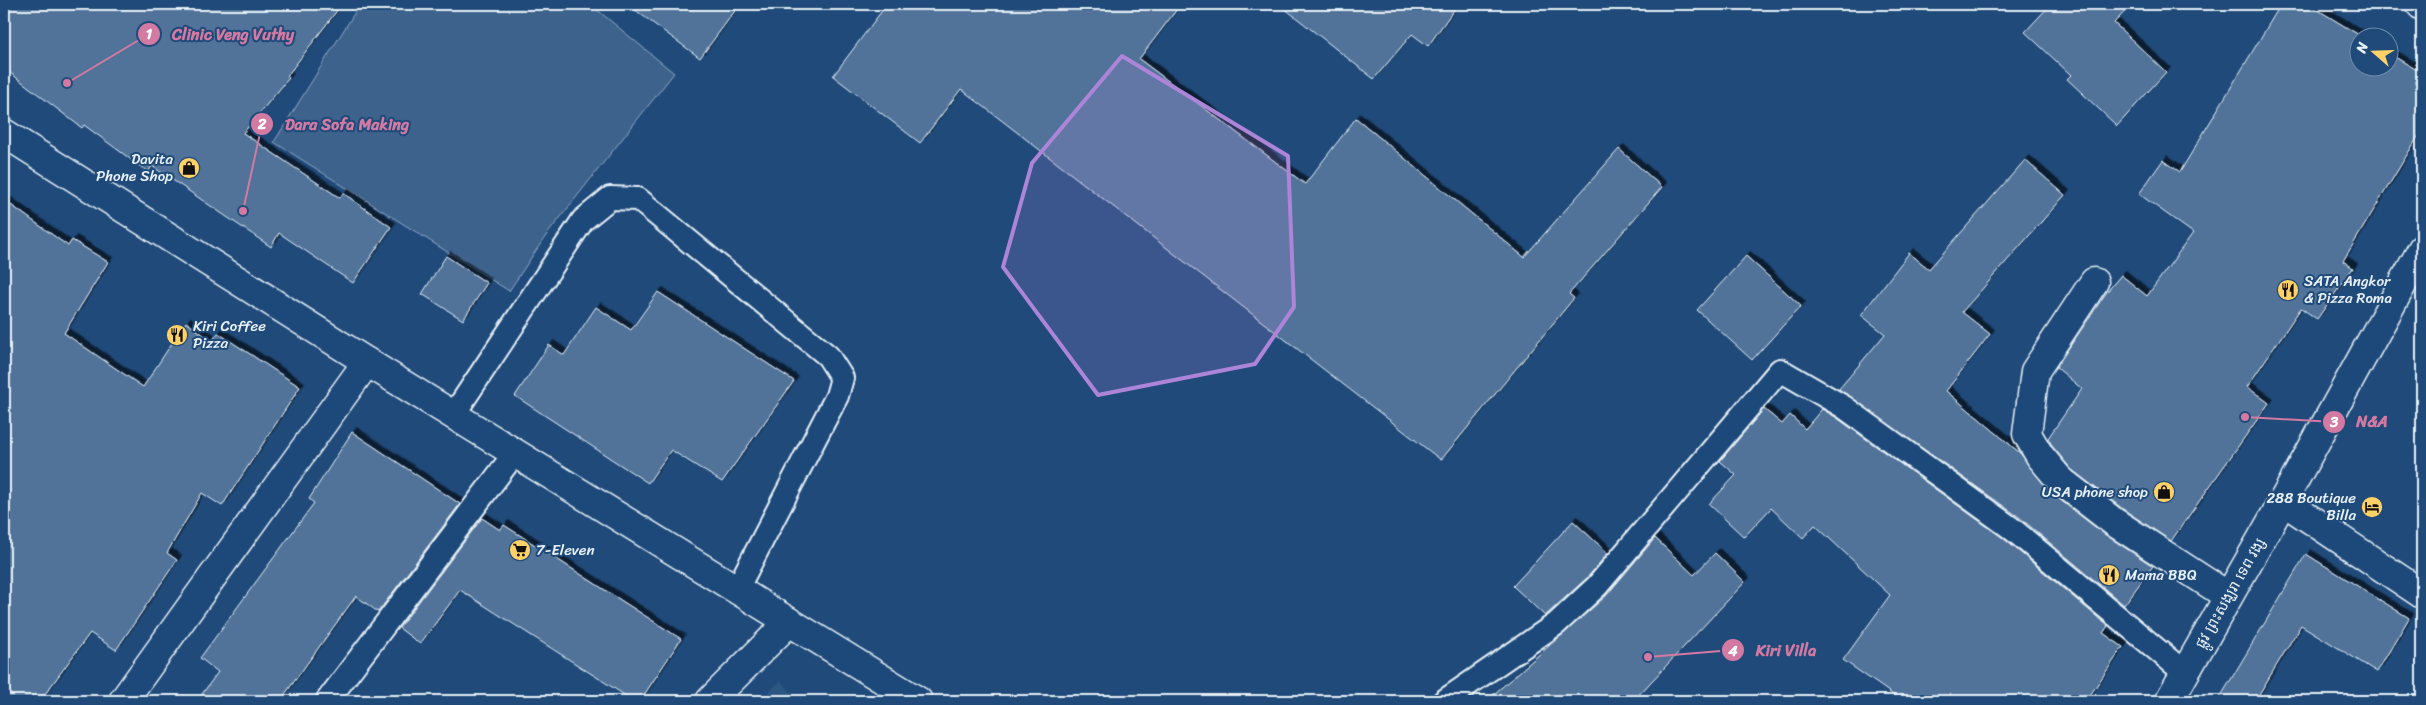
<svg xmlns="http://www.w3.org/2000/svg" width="2426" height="705" viewBox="0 0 2426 705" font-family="Sriracha,'Noto Sans Khmer',sans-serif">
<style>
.built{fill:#2e5683}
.green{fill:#3c628c;stroke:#92aac2}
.building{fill:#517399;stroke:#e8f1f8;filter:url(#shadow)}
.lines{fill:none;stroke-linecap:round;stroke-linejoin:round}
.service-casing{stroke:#e8f1f8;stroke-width:26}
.minor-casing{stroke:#e8f1f8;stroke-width:31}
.tertiary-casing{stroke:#e8f1f8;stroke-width:31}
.service{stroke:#1f4a7a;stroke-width:22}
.minor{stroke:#1f4a7a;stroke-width:28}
.tertiary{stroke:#1f4a7a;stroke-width:28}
.marked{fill:#ac85d9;fill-opacity:0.2;stroke:#ac85d9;stroke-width:4;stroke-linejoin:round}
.labels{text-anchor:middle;stroke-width:4;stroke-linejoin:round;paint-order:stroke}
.poi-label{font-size:15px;fill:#e8f1f8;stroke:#1f4a7a;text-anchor:start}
.street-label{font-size:15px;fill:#e8f1f8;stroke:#1f4a7a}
.leader{fill:none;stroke:#d37aa2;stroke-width:2}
.callout-dot{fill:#d37aa2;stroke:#1f4a7a;stroke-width:2}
.mark-label{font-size:15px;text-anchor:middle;font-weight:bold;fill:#fff}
.callout-label{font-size:16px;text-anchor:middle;font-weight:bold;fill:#d37aa2;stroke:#1f4a7a;stroke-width:4;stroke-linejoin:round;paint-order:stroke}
</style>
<defs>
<filter id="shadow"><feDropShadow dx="4.5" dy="-4.5" stdDeviation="0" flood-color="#0009"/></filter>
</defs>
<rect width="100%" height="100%" fill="#1f4a7a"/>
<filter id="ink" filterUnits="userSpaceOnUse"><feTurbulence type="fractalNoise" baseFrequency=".02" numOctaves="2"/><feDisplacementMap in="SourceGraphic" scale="10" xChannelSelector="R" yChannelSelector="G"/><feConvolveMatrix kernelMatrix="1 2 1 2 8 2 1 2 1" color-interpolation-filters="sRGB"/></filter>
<g filter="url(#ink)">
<polygon class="built" points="780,681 800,701 760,701"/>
<polygon class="green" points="360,4 590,4 674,73 545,237 509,291 274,142"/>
<g class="building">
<polygon points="4,4 342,4 287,76 289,78 243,133 340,198 343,193 391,227 353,283 279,233 271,247 152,166 148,172 84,125 82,128 4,68"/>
<polygon points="627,4 740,4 700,58"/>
<polygon points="887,4 1181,4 1139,59 1305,184 1356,118 1524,257 1619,149 1662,187 1569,294 1574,298 1441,460 961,89 920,143 833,76"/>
<polygon points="1279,4 1458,4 1428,46 1412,34 1374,79"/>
<polygon points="2051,4 2132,4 2114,23 2166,72 2117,126 2067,79 2071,75 2025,32"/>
<polygon points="2281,4 2308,4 2364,38 2358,38 2358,68 2388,68 2388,53 2422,73 2422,130 2343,261 2353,268 2317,319 2301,308 2247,387 2269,403 2171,541 2123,509 2071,469 2053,447 2048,438 2082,389 2056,367 2106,293 2121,275 2147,296 2193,233 2139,194 2163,160 2180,172"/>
<polygon points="2025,160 2065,195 1962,312 1990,334 1946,391 2020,453 2050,492 2104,534 2153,566 2124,605 2019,517 1839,389 1885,334 1861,315 1909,253 1929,269"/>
<polygon points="4,200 68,246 72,240 108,262 64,333 143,387 186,322 212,341 218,333 300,387 222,506 202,493 167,553 177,560 116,650 90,633 40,701 4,701"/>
<polygon points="446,256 487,283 463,320 422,294"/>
<polygon points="1746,256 1801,306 1752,360 1697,310"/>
<polygon points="658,292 794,381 722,482 671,450 648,483 515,396 549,345 564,355 596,307 631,330"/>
<polygon points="1764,409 1782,424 1790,415 1805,429 1822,409 1837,418 2003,538 2108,626 2103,633 2123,647 2086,701 1902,701 1843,660 1890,595 1815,525 1803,538 1771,508 1744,537 1709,504 1736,475 1720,461"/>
<polygon points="352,432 460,504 378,612 356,596 280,701 197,701 218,672 200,658 314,503 309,499"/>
<polygon points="482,518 500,530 504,525 681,639 640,701 634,701 460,590 420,644 399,628"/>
<polygon points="1573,521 1608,553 1588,577 1545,616 1513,586"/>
<polygon points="1655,538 1694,575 1715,553 1745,582 1633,701 1486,701 1606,596"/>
<polygon points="2306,554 2409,618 2377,672 2301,625 2255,701 2218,701"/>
</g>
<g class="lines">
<g class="service-casing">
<g id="service">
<polyline points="454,414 583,220 610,198 638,199 828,356 842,378 837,396 737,589"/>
<polyline points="327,701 515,453"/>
<polyline points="1444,701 1556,624 1597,586 1780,370 1844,407 2011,528 2185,673"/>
</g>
</g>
<g class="minor-casing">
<g id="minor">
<polyline points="2420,4 2422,6"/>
<polyline points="2094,282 2035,371 2027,434 2040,456 2060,480 2114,522 2228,596"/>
<polyline points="2283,501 2422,594"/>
<polyline points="123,701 367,362"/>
<polyline points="710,701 789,622"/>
</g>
</g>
<g class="tertiary-casing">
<g id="tertiary">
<polyline points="4,133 367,362 918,701"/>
<polyline points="2169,701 2283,501 2422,249"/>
</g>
</g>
<use href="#service" class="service"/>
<use href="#minor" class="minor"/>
<use href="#tertiary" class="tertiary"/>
</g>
</g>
<path class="marked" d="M1122,56L1288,156L1294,307L1255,364L1098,395L1003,267L1032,163Z"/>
<defs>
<g id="shop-disc" transform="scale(1.125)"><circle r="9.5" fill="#ffd166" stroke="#1f4a7a"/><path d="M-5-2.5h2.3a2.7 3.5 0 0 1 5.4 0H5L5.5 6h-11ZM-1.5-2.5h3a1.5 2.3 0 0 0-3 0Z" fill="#111"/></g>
<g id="restaurant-disc" transform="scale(1.125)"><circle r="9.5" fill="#ffd166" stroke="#1f4a7a"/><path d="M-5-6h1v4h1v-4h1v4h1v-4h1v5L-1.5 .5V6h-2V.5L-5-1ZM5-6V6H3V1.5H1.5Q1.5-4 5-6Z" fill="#111"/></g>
<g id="hotel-disc" transform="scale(1.125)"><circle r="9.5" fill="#ffd166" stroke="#1f4a7a"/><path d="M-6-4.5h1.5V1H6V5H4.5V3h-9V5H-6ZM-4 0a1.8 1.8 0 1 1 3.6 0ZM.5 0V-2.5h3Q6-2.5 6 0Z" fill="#111"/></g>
<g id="supermarket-disc" transform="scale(1.125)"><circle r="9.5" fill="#ffd166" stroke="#1f4a7a"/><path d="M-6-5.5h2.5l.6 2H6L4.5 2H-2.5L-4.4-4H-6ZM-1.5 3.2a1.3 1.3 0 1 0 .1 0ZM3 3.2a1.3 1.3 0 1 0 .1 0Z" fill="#111"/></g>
</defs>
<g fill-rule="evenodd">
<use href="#shop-disc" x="189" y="168"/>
<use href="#restaurant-disc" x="2288" y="290"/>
<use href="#restaurant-disc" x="177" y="335"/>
<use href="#shop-disc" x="2164" y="492"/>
<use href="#hotel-disc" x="2372" y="507"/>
<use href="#supermarket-disc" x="520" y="550"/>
<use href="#restaurant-disc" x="2109" y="575"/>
</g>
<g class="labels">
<g class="poi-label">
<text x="173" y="164" text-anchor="end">Davita<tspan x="173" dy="17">Phone Shop</tspan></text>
<text x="2304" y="286">SATA Angkor<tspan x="2304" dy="17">&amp; Pizza Roma</tspan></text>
<text x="193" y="331">Kiri Coffee<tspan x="193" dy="17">Pizza</tspan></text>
<text x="2148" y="497" text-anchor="end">USA phone shop</text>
<text x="2356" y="503" text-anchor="end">288 Boutique<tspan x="2356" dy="17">Billa</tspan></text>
<text x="536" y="555">7-Eleven</text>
<text x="2125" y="580">Mama BBQ</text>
</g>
<g class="street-label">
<text transform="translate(2230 593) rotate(-60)" y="5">ផ្លូវ ព្រះសង្ឃរា ទេព វង្ស</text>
</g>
</g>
<path class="leader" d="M67 83L149 34M243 211L262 124M2245 417L2334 422M1648 657L1733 650"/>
<g class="callout-dot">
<circle cx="67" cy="83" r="5"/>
<circle cx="243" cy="211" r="5"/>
<circle cx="2245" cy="417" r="5"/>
<circle cx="1648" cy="657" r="5"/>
<circle cx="149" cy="34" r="12"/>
<circle cx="262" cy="124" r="12"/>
<circle cx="2334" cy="422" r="12"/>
<circle cx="1733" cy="650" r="12"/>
</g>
<g class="mark-label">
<text x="149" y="39">1</text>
<text x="262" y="129">2</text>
<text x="2334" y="427">3</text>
<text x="1733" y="656">4</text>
</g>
<g class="callout-label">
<text x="233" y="40">Clinic Veng Vuthy</text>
<text x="347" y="130">Dara Sofa Making</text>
<text x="2372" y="427">N&amp;A</text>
<text x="1786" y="656">Kiri Villa</text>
</g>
<rect width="2426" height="705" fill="none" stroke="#1f4a7a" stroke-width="20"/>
<rect x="10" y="10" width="2406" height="685" fill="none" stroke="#e8f1f8" stroke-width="2" filter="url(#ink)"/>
<g transform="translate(2374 52) rotate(290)"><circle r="24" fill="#1f4a7a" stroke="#6f8dac"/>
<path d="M0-4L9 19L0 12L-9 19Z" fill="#ffd166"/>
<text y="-8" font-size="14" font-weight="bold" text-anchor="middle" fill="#e8f1f8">N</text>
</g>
</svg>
